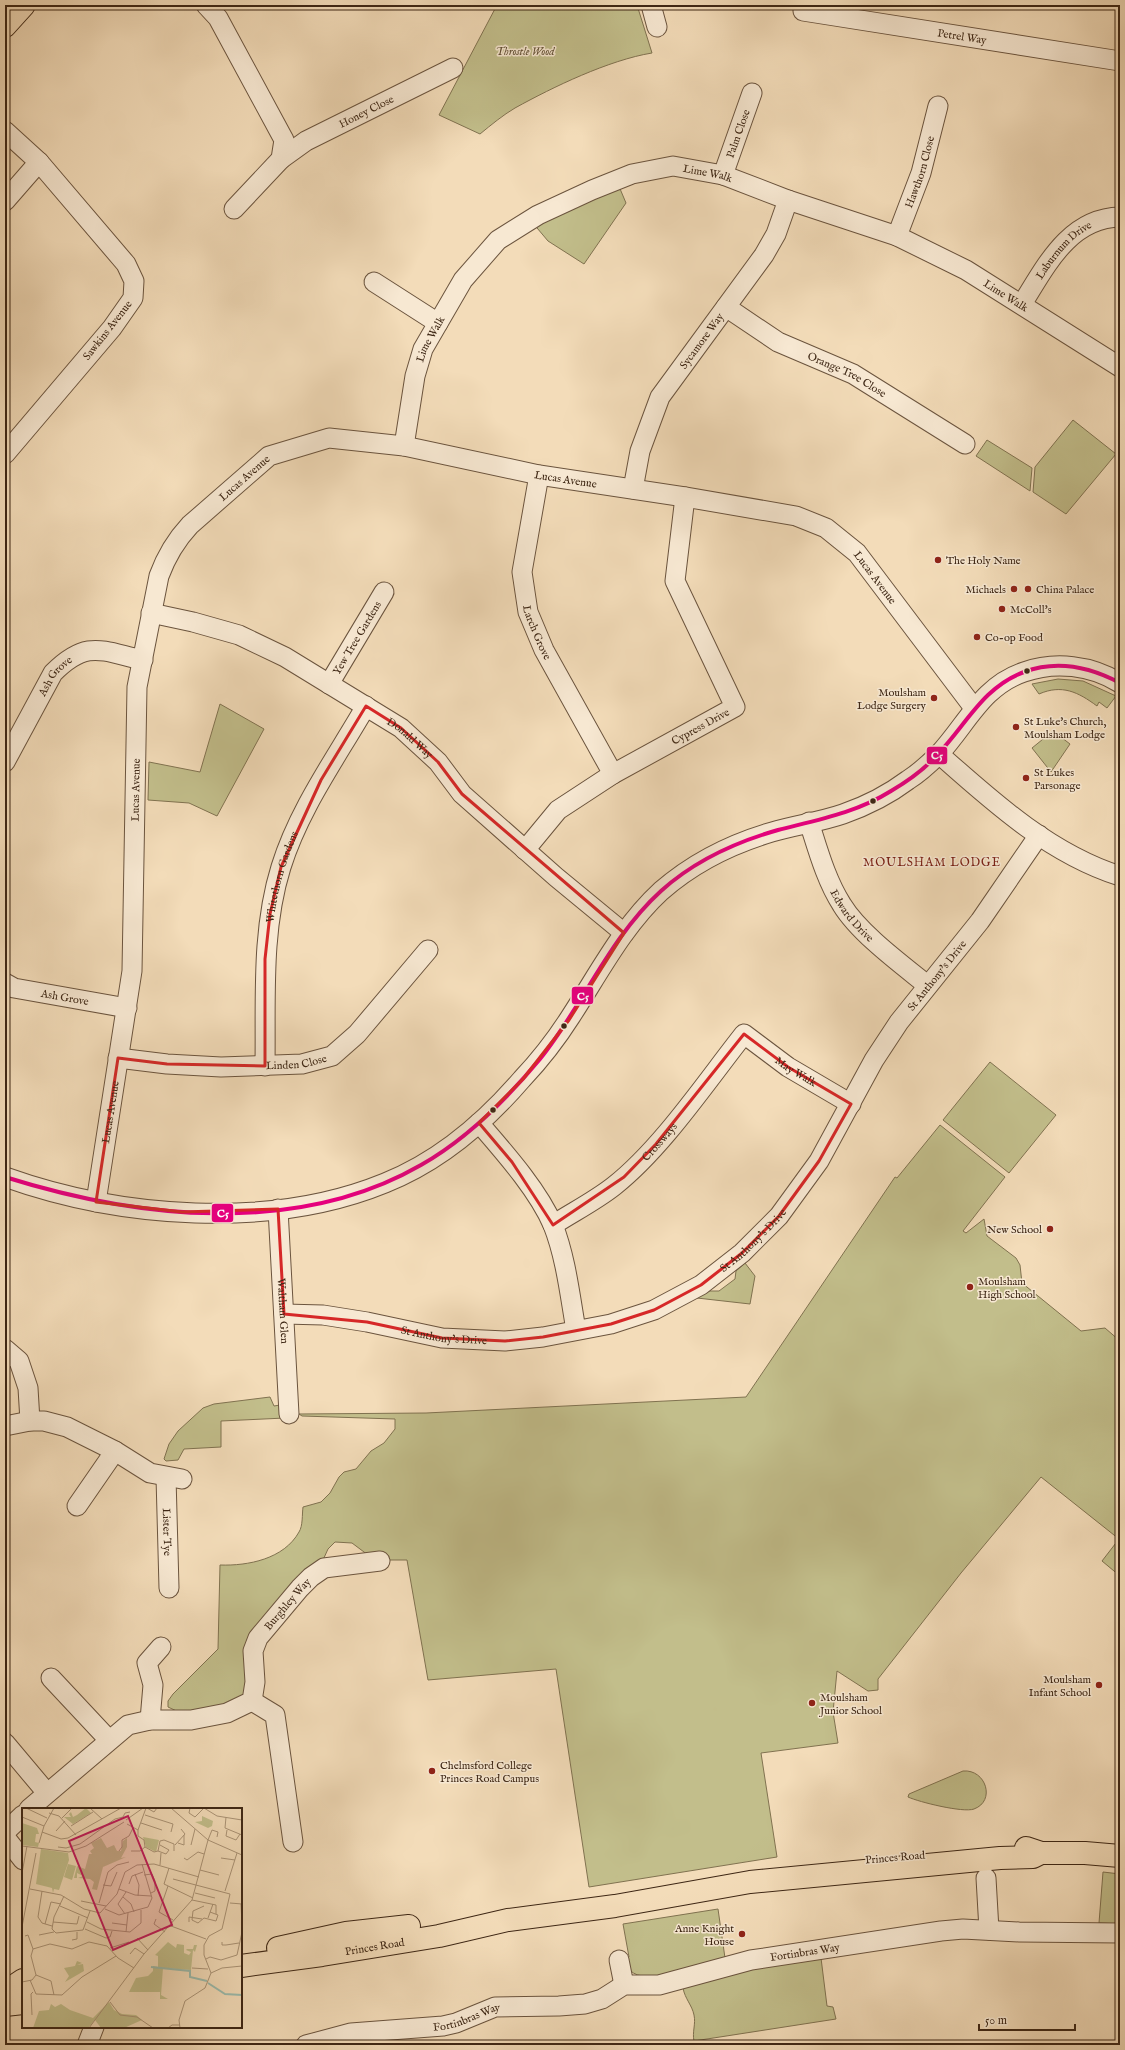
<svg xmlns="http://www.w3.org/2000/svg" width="1125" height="2050" viewBox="0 0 1125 2050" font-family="'IM FELL English',serif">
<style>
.green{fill:#c2be8b;stroke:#807250}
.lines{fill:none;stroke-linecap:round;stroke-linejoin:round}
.minor-casing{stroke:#6b543e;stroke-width:21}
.major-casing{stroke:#3e2715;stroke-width:24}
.minor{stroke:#f7e8d2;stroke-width:19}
.major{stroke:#f3dcb9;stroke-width:22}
.bus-1-casing{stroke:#f7e8d2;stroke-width:7}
.bus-1{stroke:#e5007d;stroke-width:4}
.marked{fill:none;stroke:#d62828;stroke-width:3;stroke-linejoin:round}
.poi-dot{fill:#8f2418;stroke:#f7e8d2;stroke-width:1.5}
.bus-dot{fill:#3e2715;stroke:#f7e8d2;stroke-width:1.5}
.labels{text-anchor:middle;stroke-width:3;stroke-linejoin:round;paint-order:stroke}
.street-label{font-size:11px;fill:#3e2715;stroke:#f7e8d2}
.park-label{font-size:11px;font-style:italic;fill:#5f4d32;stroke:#f7e8d2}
.poi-label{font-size:11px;fill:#3e2715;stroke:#f7e8d2;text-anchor:start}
.neighbourhood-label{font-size:12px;letter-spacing:1px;fill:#7a1f14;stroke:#f7e8d2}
.inset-river{fill:none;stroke:#9bbcae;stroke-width:2}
.inset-road{fill:none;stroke:#ab9477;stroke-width:1}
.view{fill:#c2185b;fill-opacity:0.15;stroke:#c2185b;stroke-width:2}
.inset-edge{fill:none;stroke:#3e2715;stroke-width:2}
.line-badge{stroke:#f7e8d2;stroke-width:1.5}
.badge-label{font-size:11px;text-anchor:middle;font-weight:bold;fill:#fff}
</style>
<rect width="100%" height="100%" fill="#f3dcb9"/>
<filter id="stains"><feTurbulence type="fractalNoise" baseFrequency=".005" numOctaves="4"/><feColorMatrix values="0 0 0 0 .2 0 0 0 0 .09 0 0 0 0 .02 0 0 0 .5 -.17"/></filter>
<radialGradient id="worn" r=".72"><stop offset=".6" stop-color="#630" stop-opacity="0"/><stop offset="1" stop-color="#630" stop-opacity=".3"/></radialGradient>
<g class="green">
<path d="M497,5H637L652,53C609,60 553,87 515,108C503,115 491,125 480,134L439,115Z"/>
<polygon points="618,184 626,203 584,264 548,241 532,222"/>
<polygon points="1073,420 1116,454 1066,514 1033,492 1035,467"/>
<polygon points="987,440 1032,468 1030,491 976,456"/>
<path d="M1058,679L1083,681L1116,696L1107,708L1099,702L1097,706C1078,692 1062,684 1039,694L1032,684Z"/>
<polygon points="220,704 264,729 217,816 189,803 148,800 149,762 200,772"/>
<polygon points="1053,731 1070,744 1051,772 1032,748"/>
<polygon points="990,1062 1056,1115 1009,1173 943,1120"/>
<path d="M940,1125L1005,1177L963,1231L966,1233L984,1219L987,1236L1016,1258L1020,1265L1022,1283L1081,1331L1105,1328L1120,1341V1412L1116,1417L1120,1418V1576L1102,1561L1119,1539L1041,1477L961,1573L878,1679V1690L868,1691L837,1671L833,1712L838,1743L761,1753L777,1857L589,1887L556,1669L428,1680L407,1560H388L368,1555L352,1543L335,1542L328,1549L323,1560L259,1627L247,1692L236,1703L183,1714L168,1707V1701L173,1694L218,1649L220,1565C248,1566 284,1559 299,1532C303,1526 302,1514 303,1507L321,1502L330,1493L339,1477L344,1472L356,1469L371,1451L384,1443L395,1429V1419L302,1416L299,1414L426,1413L746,1397L895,1177L897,1178Z"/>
<polygon points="745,1263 755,1276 750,1304 697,1298 708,1291 719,1291 735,1279 736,1271"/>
<polygon points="270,1397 274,1406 280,1405 285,1418 221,1421 221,1447 184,1449 178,1460 166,1461 164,1459 169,1444 178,1431 203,1408 214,1404"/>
<path d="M963,1771C986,1769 996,1801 974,1809C963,1813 919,1802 908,1797L909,1794Z"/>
<polygon points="1103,1872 1120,1874 1120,1924 1099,1923"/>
<path d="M718,1909L725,1958C706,1963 644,1988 630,1970C628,1967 627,1962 626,1958L629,1957L623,1924Z"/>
<path d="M821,1958L827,2006L833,2007L836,2019L694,2041C692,2032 696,2024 694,2015C692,2005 685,1999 683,1988L727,1973Z"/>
</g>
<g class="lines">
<g class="minor-casing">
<g id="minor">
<polyline points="206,5 218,18 284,140 281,159 234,209"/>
<polyline points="651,5 657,27"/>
<path id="s1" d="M803,11L1120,61"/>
<polyline points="5,131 39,162 126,264 134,281 133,298 112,328 5,454"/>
<path id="s2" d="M281,159L306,141L453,68"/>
<path id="s3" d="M723,175L752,93"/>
<polyline points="5,201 39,162"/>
<path id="s4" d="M897,236L921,173L938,106"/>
<polyline points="374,282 438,323"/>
<path id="s5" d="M1022,304C1046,266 1069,218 1120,217"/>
<path id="s6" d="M726,307L778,342L853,374L965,444"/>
<path id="s7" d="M404,446L415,376L423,349L463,280L498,240L538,215L592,190L632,174L673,166L723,175L788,200L897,236L966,270L1120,367"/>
<path id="s8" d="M539,475L522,572L528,612L544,650L613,774"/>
<path id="s9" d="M633,489L640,451L660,397L764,255L776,234L788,200"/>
<path id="s10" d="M151,613L193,622L239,635L285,657L401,728L438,762L462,794L556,877L624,933"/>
<path id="s11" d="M329,684L384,592"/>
<path d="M939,754C993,802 1050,854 1120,876"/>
<path id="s12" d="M5,762L53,673C87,639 101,651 143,660"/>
<path id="s13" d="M809,822C818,850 826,880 842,905C859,933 901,964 927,985"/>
<path id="s14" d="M525,850L558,810L613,774L735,707L675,581L685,497"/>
<path id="s15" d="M5,983L14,988L127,1008"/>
<path id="s16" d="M118,1058L167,1064L221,1067L302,1064L332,1056L357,1034L428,950"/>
<path id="s17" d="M265,1066C266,1000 261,931 281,867C299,809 336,758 366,706"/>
<path d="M479,1123C504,1152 538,1190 553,1225C566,1258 570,1296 576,1330"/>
<path d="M5,1177C120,1218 270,1230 385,1183C438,1162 485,1122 522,1079C540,1060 557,1038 571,1016C599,973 623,926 661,891C693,863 731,844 772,832C795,825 820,822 843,814C866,806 888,795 908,780C919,773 930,763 939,754C967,724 982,686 1024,672C1055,661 1091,665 1120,683"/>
<path id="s18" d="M96,1202L132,971L137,687L159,576C166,557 176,540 190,525L269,456L329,438L404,446L539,475L685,497L796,516L826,528L857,553L974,708"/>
<path id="s19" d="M278,1209L289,1414"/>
<path id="s20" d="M553,1225C573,1212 595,1201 614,1186C662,1148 706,1082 744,1034L788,1067L851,1104"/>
<path id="s21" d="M284,1314L323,1315L367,1322L442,1338L505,1341L543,1337L611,1324L654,1310L701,1285L742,1253L779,1216L819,1161L874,1060L899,1022L980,921L1039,835"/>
<polyline points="5,1349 19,1361 28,1388 30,1421"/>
<polyline points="5,1426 30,1421 44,1421 67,1427 115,1451 150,1473 182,1479"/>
<path id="s22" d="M166,1477L169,1588"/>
<polyline points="77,1506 115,1451"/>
<polyline points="51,1678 109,1740"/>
<polyline points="252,1701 275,1715 293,1842"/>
<polyline points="150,1720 153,1685 147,1663 161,1647"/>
<polyline points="5,1743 47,1793"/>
<path id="s23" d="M29,1809L128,1725L150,1720H191L227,1713L252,1701L255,1682L253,1651L258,1638L300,1588L311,1577L324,1568L380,1561"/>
<polyline points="5,1832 23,1815"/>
<polyline points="5,1837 23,1860"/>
<polyline points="986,1878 989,1930"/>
<polyline points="619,1960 624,1985"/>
<polyline points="87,2045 94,2027"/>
<path id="s24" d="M306,2045L351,2033L443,2026L456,2023L495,2007L559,2006L585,2004L602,1999L624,1985H659L751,1960L941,1931L963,1929L1019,1932L1120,1933"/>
</g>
</g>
<g class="major-casing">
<g id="major">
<polyline points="5,26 24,5"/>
<polyline points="1026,1848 1041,1853 1085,1853 1120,1856"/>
<polyline points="278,1948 346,1933 409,1926"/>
<path id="s25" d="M241,1966L322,1955L439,1936L508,1920L615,1906L750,1882L1000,1858L1033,1857L1041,1853"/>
<polyline points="5,1992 23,1980"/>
<polyline points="5,2005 23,2003"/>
</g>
</g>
<use href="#minor" class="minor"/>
<use href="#major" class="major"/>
<g class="bus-1-casing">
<path id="bus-1" d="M5,1177C136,1218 296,1237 421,1165C467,1139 506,1100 540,1059C583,1006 609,938 661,891C693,862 736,842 778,830C817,820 856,813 891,791C908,781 925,769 938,754C966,725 983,687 1024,672C1056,660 1090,667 1120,683"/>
</g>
<use href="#bus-1" class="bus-1"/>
</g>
<path class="marked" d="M366,706L401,728L438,762L462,794L624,933L569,1020L523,1079L479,1123L512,1162L553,1225L624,1177L656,1144L744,1034L788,1067L851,1104L819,1161L779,1216L742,1253L701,1285L654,1310L611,1324L543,1337L505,1341L442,1338L367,1322L284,1314L278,1209L182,1212L96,1202L118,1058L167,1064L265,1066V959L270,914L281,867L321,780Z"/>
<g class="poi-dot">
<circle cx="938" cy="560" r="4"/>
<circle cx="1014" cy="589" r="4"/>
<circle cx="1028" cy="589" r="4"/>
<circle cx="1002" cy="609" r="4"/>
<circle cx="977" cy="637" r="4"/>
<circle cx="934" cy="698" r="4"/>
<circle cx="1016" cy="727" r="4"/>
<circle cx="1026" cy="778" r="4"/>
<circle cx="1050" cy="1229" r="4"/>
<circle cx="970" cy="1287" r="4"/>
<circle cx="1099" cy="1685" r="4"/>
<circle cx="812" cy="1703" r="4"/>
<circle cx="432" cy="1771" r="4"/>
<circle cx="742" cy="1934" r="4"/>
</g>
<g class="bus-dot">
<circle cx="1027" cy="671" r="3.5"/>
<circle cx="873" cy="801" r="3.5"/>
<circle cx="564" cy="1026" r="3.5"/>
<circle cx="493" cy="1110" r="3.5"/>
</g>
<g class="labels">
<g class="street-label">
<text dy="4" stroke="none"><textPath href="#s1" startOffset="161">Petrel Way</textPath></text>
<text dy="4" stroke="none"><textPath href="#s2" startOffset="98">Honey Close</textPath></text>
<text dy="4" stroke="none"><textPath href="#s3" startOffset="44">Palm Close</textPath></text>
<text dy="4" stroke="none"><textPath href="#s4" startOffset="68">Hawthorn Close</textPath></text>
<text dy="4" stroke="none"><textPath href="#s7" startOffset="459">Lime Walk</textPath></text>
<text dy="4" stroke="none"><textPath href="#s5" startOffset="69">Laburnum Drive</textPath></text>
<text dy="4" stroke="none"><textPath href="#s7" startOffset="783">Lime Walk</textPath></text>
<text transform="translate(107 330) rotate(-52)" y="4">Sawkins Avenue</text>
<text dy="4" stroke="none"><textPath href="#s7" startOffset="111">Lime Walk</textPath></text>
<text dy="4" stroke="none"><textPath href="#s9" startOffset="166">Sycamore Way</textPath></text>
<text dy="4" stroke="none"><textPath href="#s6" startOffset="139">Orange Tree Close</textPath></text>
<text dy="4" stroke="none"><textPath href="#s18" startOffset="763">Lucas Avenue</textPath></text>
<text dy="4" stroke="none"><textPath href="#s18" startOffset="1099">Lucas Avenue</textPath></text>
<text dy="4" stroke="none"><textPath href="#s18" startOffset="1435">Lucas Avenue</textPath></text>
<text dy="4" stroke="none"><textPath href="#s8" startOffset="161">Larch Grove</textPath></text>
<text dy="4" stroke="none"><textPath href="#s11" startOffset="54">Yew Tree Gardens</textPath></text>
<text dy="4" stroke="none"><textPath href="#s12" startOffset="100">Ash Grove</textPath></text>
<text dy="4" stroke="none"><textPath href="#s14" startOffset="217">Cypress Drive</textPath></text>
<text dy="4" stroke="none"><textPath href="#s10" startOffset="291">Donald Way</textPath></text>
<text dy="4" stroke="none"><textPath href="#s18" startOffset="415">Lucas Avenue</textPath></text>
<text dy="4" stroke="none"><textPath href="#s17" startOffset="191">Whitethorn Gardens</textPath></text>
<text dy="4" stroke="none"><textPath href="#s13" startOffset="104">Edward Drive</textPath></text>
<text dy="4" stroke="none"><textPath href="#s21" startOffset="822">St Anthony's Drive</textPath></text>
<text dy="4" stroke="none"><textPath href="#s15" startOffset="62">Ash Grove</textPath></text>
<text dy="4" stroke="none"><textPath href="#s16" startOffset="179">Linden Close</textPath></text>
<text dy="4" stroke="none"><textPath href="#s20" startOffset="337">May Walk</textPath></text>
<text dy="4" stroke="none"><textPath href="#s18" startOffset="91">Lucas Avenue</textPath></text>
<text dy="4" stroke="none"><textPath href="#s20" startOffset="136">Crossways</textPath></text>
<text dy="4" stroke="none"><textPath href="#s21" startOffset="498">St Anthony's Drive</textPath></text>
<text dy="4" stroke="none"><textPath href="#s19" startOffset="102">Waltham Glen</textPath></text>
<text dy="4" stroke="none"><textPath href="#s21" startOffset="162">St Anthony's Drive</textPath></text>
<text dy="4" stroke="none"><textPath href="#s22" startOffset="55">Lister Tye</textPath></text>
<text dy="4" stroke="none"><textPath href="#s23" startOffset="367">Burghley Way</textPath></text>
<text transform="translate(895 1857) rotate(-5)" y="4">Princes Road</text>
<text dy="4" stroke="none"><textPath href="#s25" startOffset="135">Princes Road</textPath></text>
<text dy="4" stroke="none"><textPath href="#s24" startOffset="513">Fortinbras Way</textPath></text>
<text dy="4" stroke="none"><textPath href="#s24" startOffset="164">Fortinbras Way</textPath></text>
</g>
<g class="park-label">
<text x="525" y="55">Throstle Wood</text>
</g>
<g class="poi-label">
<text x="946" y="564">The Holy Name</text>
<text x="1006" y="593" text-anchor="end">Michaels</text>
<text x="1036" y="593">China Palace</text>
<text x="1010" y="613">McColl's</text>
<text x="985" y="641">Co-op Food</text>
<text x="926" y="696" text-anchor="end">Moulsham<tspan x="926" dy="13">Lodge Surgery</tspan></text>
<text x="1024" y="725">St Luke's Church,<tspan x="1024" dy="13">Moulsham Lodge</tspan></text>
<text x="1034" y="776">St Lukes<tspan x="1034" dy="13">Parsonage</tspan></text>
<text x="1042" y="1233" text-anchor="end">New School</text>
<text x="978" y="1285">Moulsham<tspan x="978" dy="13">High School</tspan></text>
<text x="1091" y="1683" text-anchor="end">Moulsham<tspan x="1091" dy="13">Infant School</tspan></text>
<text x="820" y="1701">Moulsham<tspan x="820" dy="13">Junior School</tspan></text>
<text x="440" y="1769">Chelmsford College<tspan x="440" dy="13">Princes Road Campus</tspan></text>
<text x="734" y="1932" text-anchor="end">Anne Knight<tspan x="734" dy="13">House</tspan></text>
</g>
<g class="neighbourhood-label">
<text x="932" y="866">MOULSHAM LODGE</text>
</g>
</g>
<g transform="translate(22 1808)">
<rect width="220" height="220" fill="#f3dcb9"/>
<path d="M64,0L69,5L51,16L42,9H49L47,6L49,4L51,9L55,7ZM180,8L191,13L190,18L186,20L173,14L180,13ZM0,15L15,20L17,26H14L13,34L17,35L16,39L0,37ZM121,29L137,32L134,44L124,39ZM79,30L85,40L92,37L95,43H99L101,33L105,30V39L99,50L104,49L81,59L75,82L70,81L72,74L68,71L56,70L61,68L55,65V70H52L55,58L63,61L67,46H70L68,43L72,40L69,35ZM19,41L46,45L47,52L37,82L32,81L31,85L30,80L14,76ZM46,56L54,58L50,72L42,69ZM146,134L154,140L155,136L162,137V145L167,147L169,144L164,142L165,141H171L172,137H175L173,144L171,142L169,162L141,160L139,187L146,191H138V184H107L114,170L126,168L131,163V158L136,159V148L133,147ZM55,153L60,155L55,157L61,156L62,163L43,174L47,168L42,160L53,158ZM87,194L92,202L100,206L114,207L120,212L102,220H79L73,212L66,220H11L17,203L27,202L29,196L33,199L39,196L48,202L71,210Z" fill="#c2be8b"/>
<path class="inset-river" d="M129,159L168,163V169L185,173M186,175L203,186L220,187"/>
<path class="inset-road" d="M4,0L25,10M68,0L80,11M125,0L132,4L135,0M168,0L167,5L173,9L182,0M182,0L195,8L220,12M27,5L37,8L54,27M123,7L151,16L149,24M0,9L22,18M204,9L203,20L220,27M40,10L50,0M104,12L121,0M119,15L140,22M105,16L116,22V28L122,32L123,39L132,44L136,43M49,18L71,4M116,22L124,0M205,22L204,28L214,32L218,26M34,23L43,13M20,24L39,31L46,30L99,0M195,29L196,24L190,22L186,32L220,47M17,35L22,18L32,0M156,35L162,37V27M153,37L163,26L159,21M169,37L173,21M0,38L47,44L64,38L102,14M36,39L44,40L58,36L93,11L101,9L103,5L108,4M97,43L100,39V32L107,28L111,20M109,43H118L123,39M136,43L138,33L142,32L152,36V43M136,43L144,46L147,42L138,37M162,50L165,52L176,44L182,46M199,50L213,52M138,57L139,45M147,60L142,76L171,90M178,62L197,67M0,65L5,38M113,66L117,77L116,88M122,67L130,66L133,73V83L129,85M151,71L208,86L200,121L187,128L182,137V147L189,165M107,76L110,68L121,64M81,77L89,78L95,64M146,78L137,104L151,112M8,81L39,87L62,101L78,105L95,86L103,64L115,57L132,56L177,69M97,81L113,87L129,88M20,83L16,109L20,115L30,118M203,83L215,45M173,85L193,90M42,88L32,109L30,121L34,125L61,122L68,103M101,89L109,96L112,104M170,92L194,97V106M59,93L84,98M77,95L86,64L95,57L107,54M208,95L220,96M219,96L220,117M38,98L66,110M83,101L97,107L126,99L130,90L120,56M171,103L170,112L176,115L182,110L194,113L196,107L188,104M171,103L182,98M103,106L96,96L104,84M186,110L191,96M134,111L132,116L143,124M31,114L55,116L57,108M65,114L79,121L108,124L119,115V102M167,114V109L180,111M90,115L105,117M23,116L29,94L39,96M149,118L184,131M0,119L14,45M63,121L84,130L88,129L90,123M104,124L106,105M17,127L32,124M3,128L6,127L11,141M115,130L126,142M50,132L55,131V124M200,134V137H204L217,135M88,140L107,134M108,146L113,140L122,146M184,151L188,149L199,152L215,147L220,124M170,160L186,161M14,167L29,173L32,187M8,172L14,186L40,187L60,169L94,148M0,174L10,172L14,167L9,148L11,141L28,136L50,141L67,134L85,138L96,150L112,160M0,189V202M88,194L98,207L115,209L131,220M10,207L9,186L11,184M67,220L122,146L170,92L186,32L149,0M146,220L150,217H158M158,220L157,212L163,193L183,180L189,165L200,160L220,158"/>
<path class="view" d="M106,8L150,117L91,142L47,33Z"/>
<rect width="220" height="220" class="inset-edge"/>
</g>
<g class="line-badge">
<rect x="926" y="746" width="22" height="19" rx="4" fill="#e5007d"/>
<rect x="571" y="986" width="23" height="19" rx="4" fill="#e5007d"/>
<rect x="211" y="1203" width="23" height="20" rx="4" fill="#e5007d"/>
</g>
<g class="badge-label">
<text x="937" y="759">C5</text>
<text x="583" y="1000">C5</text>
<text x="223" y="1217">C5</text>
</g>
<rect width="1125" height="2050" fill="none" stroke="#f3dcb9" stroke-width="20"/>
<rect x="6" y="6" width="1113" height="2038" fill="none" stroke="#3e2715" stroke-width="2"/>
<rect x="10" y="10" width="1105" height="2030" fill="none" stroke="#3e2715"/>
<path d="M979 2024v6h96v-6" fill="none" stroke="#3e2715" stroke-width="2"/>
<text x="985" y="2024" font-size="12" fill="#3e2715" stroke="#f7e8d2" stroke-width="3" paint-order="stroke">50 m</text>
<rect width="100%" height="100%" filter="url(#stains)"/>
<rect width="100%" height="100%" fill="url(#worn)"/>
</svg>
